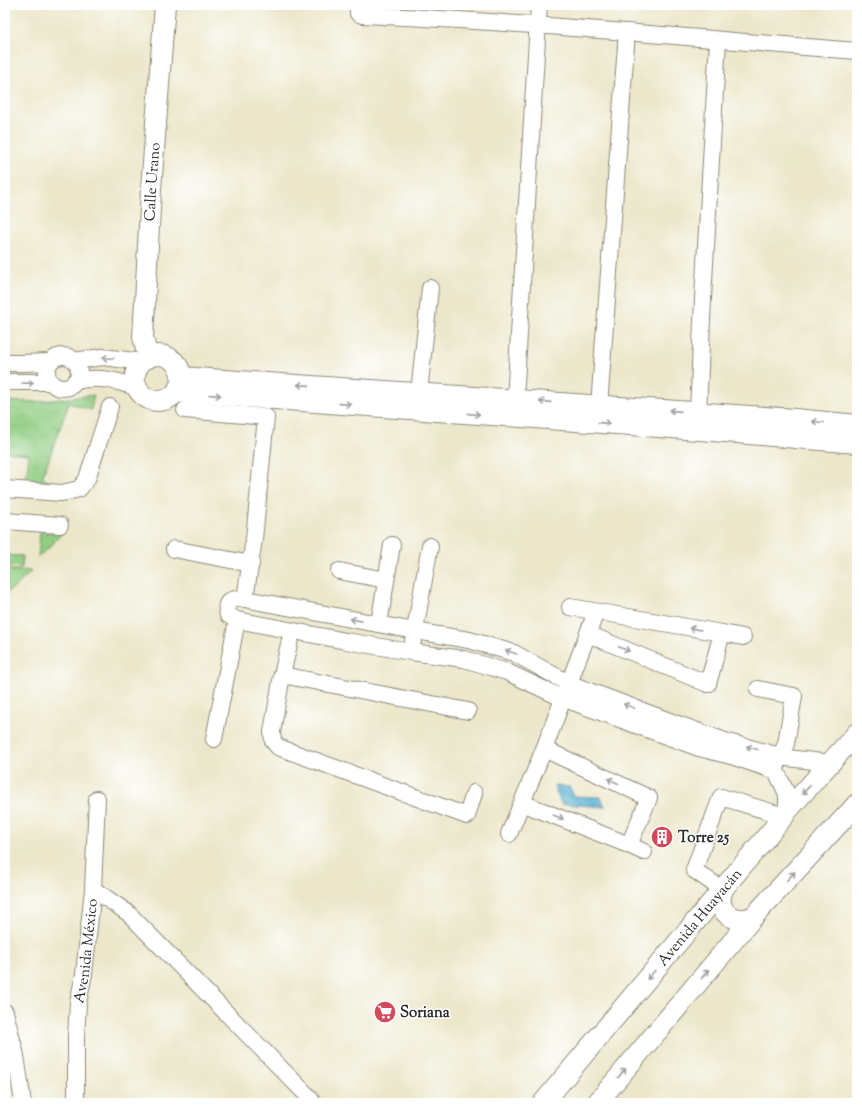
<svg xmlns="http://www.w3.org/2000/svg" width="862" height="1108" viewBox="0 0 862 1108" font-family="'Sorts Mill Goudy',serif">
<style>
.grass{fill:url(#grass-dots);stroke:#5e7c57}
.park{fill:url(#park-crowns);stroke:#5e7c57}
.water{fill:url(#water-waves);stroke:#3e6c7d}
.lines{fill:none;stroke-linecap:round;stroke-linejoin:round}
.minor-casing{stroke:#8c897a;stroke-width:18}
.major-casing{stroke:#8c897a;stroke-width:22}
.minor{stroke:#fff;stroke-width:16}
.major{stroke:#fff;stroke-width:20}
.oneway{stroke:#a0a0a0}
.labels{text-anchor:middle;stroke-width:3;stroke-linejoin:round;paint-order:stroke}
.street-label{font-size:15px;fill:#2b2b2b;stroke:#fff}
.poi-label{font-size:15px;font-weight:bold;fill:#2b2b2b;stroke:#fff;text-anchor:start}
</style>
<defs>
<pattern id="grass-dots" width="8" height="8" patternUnits="userSpaceOnUse"><rect width="8" height="8" fill="#92ce83"/><path d="M2 2h.1M6 6h.1" fill="none" stroke="#7eb171" stroke-width="1.8" stroke-linecap="round"/></pattern>
<pattern id="park-crowns" width="20" height="18" patternUnits="userSpaceOnUse"><rect width="20" height="18" fill="#92ce83"/><path d="M2 6a3 3 0 1 1 6 0M12 15a3 3 0 1 1 6 0" fill="none" stroke="#7eb171"/></pattern>
<pattern id="water-waves" width="16" height="10" patternUnits="userSpaceOnUse"><rect width="16" height="10" fill="#51adcf"/><path d="M0 5q4-4 8 0t8 0" fill="none" stroke="#438da8"/></pattern>
</defs>
<rect width="100%" height="100%" fill="#fff"/>
<filter id="ink" filterUnits="userSpaceOnUse"><feTurbulence type="fractalNoise" baseFrequency=".025" numOctaves="2"/><feDisplacementMap in="SourceGraphic" scale="8" xChannelSelector="R" yChannelSelector="G"/><feConvolveMatrix kernelMatrix="1 2 1 2 8 2 1 2 1" color-interpolation-filters="sRGB"/></filter>
<filter id="wash" filterUnits="userSpaceOnUse"><feTurbulence type="fractalNoise" baseFrequency=".012" numOctaves="4" result="noise"/><feDisplacementMap in="SourceGraphic" scale="16" xChannelSelector="R" yChannelSelector="G"/><feGaussianBlur stdDeviation="0.9" result="paint"/><feColorMatrix in="noise" values="0 0 0 0 0 0 0 0 0 0 0 0 0 0 0 0 0 1.4 0 .05"/><feComposite in="paint" operator="in"/></filter>
<g filter="url(#wash)">
<rect width="100%" height="100%" fill="#ece7ca"/>
<g class="grass">
<polygon points="40,532 62,533 50,547 38,557"/>
<polygon points="5,555 23,556 22,567 5,566"/>
</g>
<g class="park">
<polygon points="94,395 91,410 69,403 42,478 62,488 25,485 29,454 5,452 5,401 35,402"/>
<polygon points="5,569 32,571 15,587 5,594"/>
</g>
<polygon class="water" points="554,786 570,787 574,796 601,797 605,807 561,804"/>
</g>
<g filter="url(#ink)">
<g class="lines">
<g class="minor-casing">
<g id="minor">
<path d="M358,5V13L362,15C527,22 692,38 857,51"/>
<circle cx="63" cy="372" r="16"/>
<polyline points="74,361 95,358 103,357 142,362"/>
<polyline points="5,363 22,363 50,362"/>
<path d="M75,381C100,376 113,380 136,387"/>
<polyline points="5,382 50,382"/>
<polyline points="419,393 430,288"/>
<polyline points="515,400 539,5"/>
<polyline points="599,406 627,32"/>
<polyline points="185,410 266,417 254,539 245,599"/>
<polyline points="698,413 703,298 718,40"/>
<polyline points="5,489 62,493 79,489 87,479 110,407"/>
<polyline points="5,521 60,525"/>
<polyline points="174,549 251,564"/>
<polyline points="339,571 386,580"/>
<polyline points="570,607 722,633 708,684 588,634"/>
<polyline points="379,624 392,545"/>
<polyline points="292,631 282,675 272,732 273,741 278,747 467,816 474,793"/>
<polyline points="722,633 743,637"/>
<polyline points="413,641 430,546"/>
<polyline points="282,675 468,711"/>
<polyline points="758,689 794,696 786,744 778,761 777,766"/>
<polyline points="214,739 237,620"/>
<polyline points="544,749 596,612"/>
<path d="M787,811V794L776,771L731,756L699,748L562,698L507,672L464,659L411,652L346,641L237,620L228,615C223,600 232,598 245,599L415,631L469,640L514,653L568,683L672,722L728,742L787,758L831,763"/>
<polyline points="509,834 544,749 649,798 629,845 522,803"/>
<polyline points="629,845 644,852"/>
<polyline points="93,889 128,913 308,1096 313,1103"/>
<polyline points="723,890 694,870 721,797 784,816"/>
<polyline points="5,1012 16,1056 23,1103"/>
<path id="s1" d="M76,1103V1037L78,1003L84,974L93,889L97,799"/>
</g>
</g>
<g class="major-casing">
<g id="major">
<circle cx="158" cy="378" r="23"/>
<path id="s2" d="M148,358L143,337L145,302L151,189L165,5"/>
<polyline points="181,377 795,419 857,425"/>
<polyline points="176,392 713,431 857,443"/>
<path d="M723,890C713,911 735,926 754,916"/>
<path id="s3" d="M543,1103L784,816L787,811L857,733"/>
<polyline points="597,1103 754,916 857,804"/>
</g>
</g>
<use href="#minor" class="minor"/>
<use href="#major" class="major"/>
</g>
<defs><path id="oneway-shaft" d="M-6 0H5M1.5-3L5.5 0L1.5 3" fill="none" stroke-width="1.6" stroke-linecap="round" stroke-linejoin="round"/></defs>
<g class="oneway">
<use href="#oneway-shaft" transform="translate(108 358) rotate(-177)"/>
<use href="#oneway-shaft" transform="translate(28 383) rotate(-2)"/>
<use href="#oneway-shaft" transform="translate(303 385) rotate(-176)"/>
<use href="#oneway-shaft" transform="translate(215 395) rotate(4)"/>
<use href="#oneway-shaft" transform="translate(545 402) rotate(-176)"/>
<use href="#oneway-shaft" transform="translate(345 404) rotate(4)"/>
<use href="#oneway-shaft" transform="translate(675 411) rotate(-176)"/>
<use href="#oneway-shaft" transform="translate(474 414) rotate(4)"/>
<use href="#oneway-shaft" transform="translate(818 422) rotate(-175)"/>
<use href="#oneway-shaft" transform="translate(604 423) rotate(4)"/>
<use href="#oneway-shaft" transform="translate(356 620) rotate(-169)"/>
<use href="#oneway-shaft" transform="translate(695 629) rotate(-170)"/>
<use href="#oneway-shaft" transform="translate(624 649) rotate(23)"/>
<use href="#oneway-shaft" transform="translate(511 652) rotate(-160)"/>
<use href="#oneway-shaft" transform="translate(629 706) rotate(-159)"/>
<use href="#oneway-shaft" transform="translate(752 748) rotate(-165)"/>
<use href="#oneway-shaft" transform="translate(613 781) rotate(-155)"/>
<use href="#oneway-shaft" transform="translate(806 790) rotate(133)"/>
<use href="#oneway-shaft" transform="translate(558 817) rotate(21)"/>
<use href="#oneway-shaft" transform="translate(791 876) rotate(-47)"/>
<use href="#oneway-shaft" transform="translate(705 974) rotate(-50)"/>
<use href="#oneway-shaft" transform="translate(651 975) rotate(130)"/>
<use href="#oneway-shaft" transform="translate(622 1073) rotate(-50)"/>
</g>
</g>
<defs>
<g id="building-disc" transform="scale(1.15)"><circle r="9.5" fill="#d1495b" stroke="#fff"/><path d="M-4-6H4V6H1V3H-1V6H-4ZM-2.5-4.3h1.7v1.8h-1.7ZM.8-4.3h1.7v1.8H.8ZM-2.5-1h1.7V.8h-1.7ZM.8-1h1.7V.8H.8Z" fill="#fff"/></g>
<g id="supermarket-disc" transform="scale(1.15)"><circle r="9.5" fill="#d1495b" stroke="#fff"/><path d="M-6-5.5h2.5l.6 2H6L4.5 2H-2.5L-4.4-4H-6ZM-1.5 3.2a1.3 1.3 0 1 0 .1 0ZM3 3.2a1.3 1.3 0 1 0 .1 0Z" fill="#fff"/></g>
</defs>
<g fill-rule="evenodd">
<use href="#building-disc" x="662" y="837"/>
<use href="#supermarket-disc" x="385" y="1012"/>
</g>
<g class="labels">
<g class="street-label">
<text dy="5" stroke="none"><textPath href="#s2" startOffset="177">Calle Urano</textPath></text>
<text dy="5" stroke="none"><textPath href="#s3" startOffset="243">Avenida Huayacán</textPath></text>
<text dy="5" stroke="none"><textPath href="#s1" startOffset="153">Avenida México</textPath></text>
</g>
<g class="poi-label">
<text x="678" y="842">Torre 25</text>
<text x="400" y="1017">Soriana</text>
</g>
</g>
<rect width="862" height="1108" fill="none" stroke="#fff" stroke-width="20"/>
</svg>
